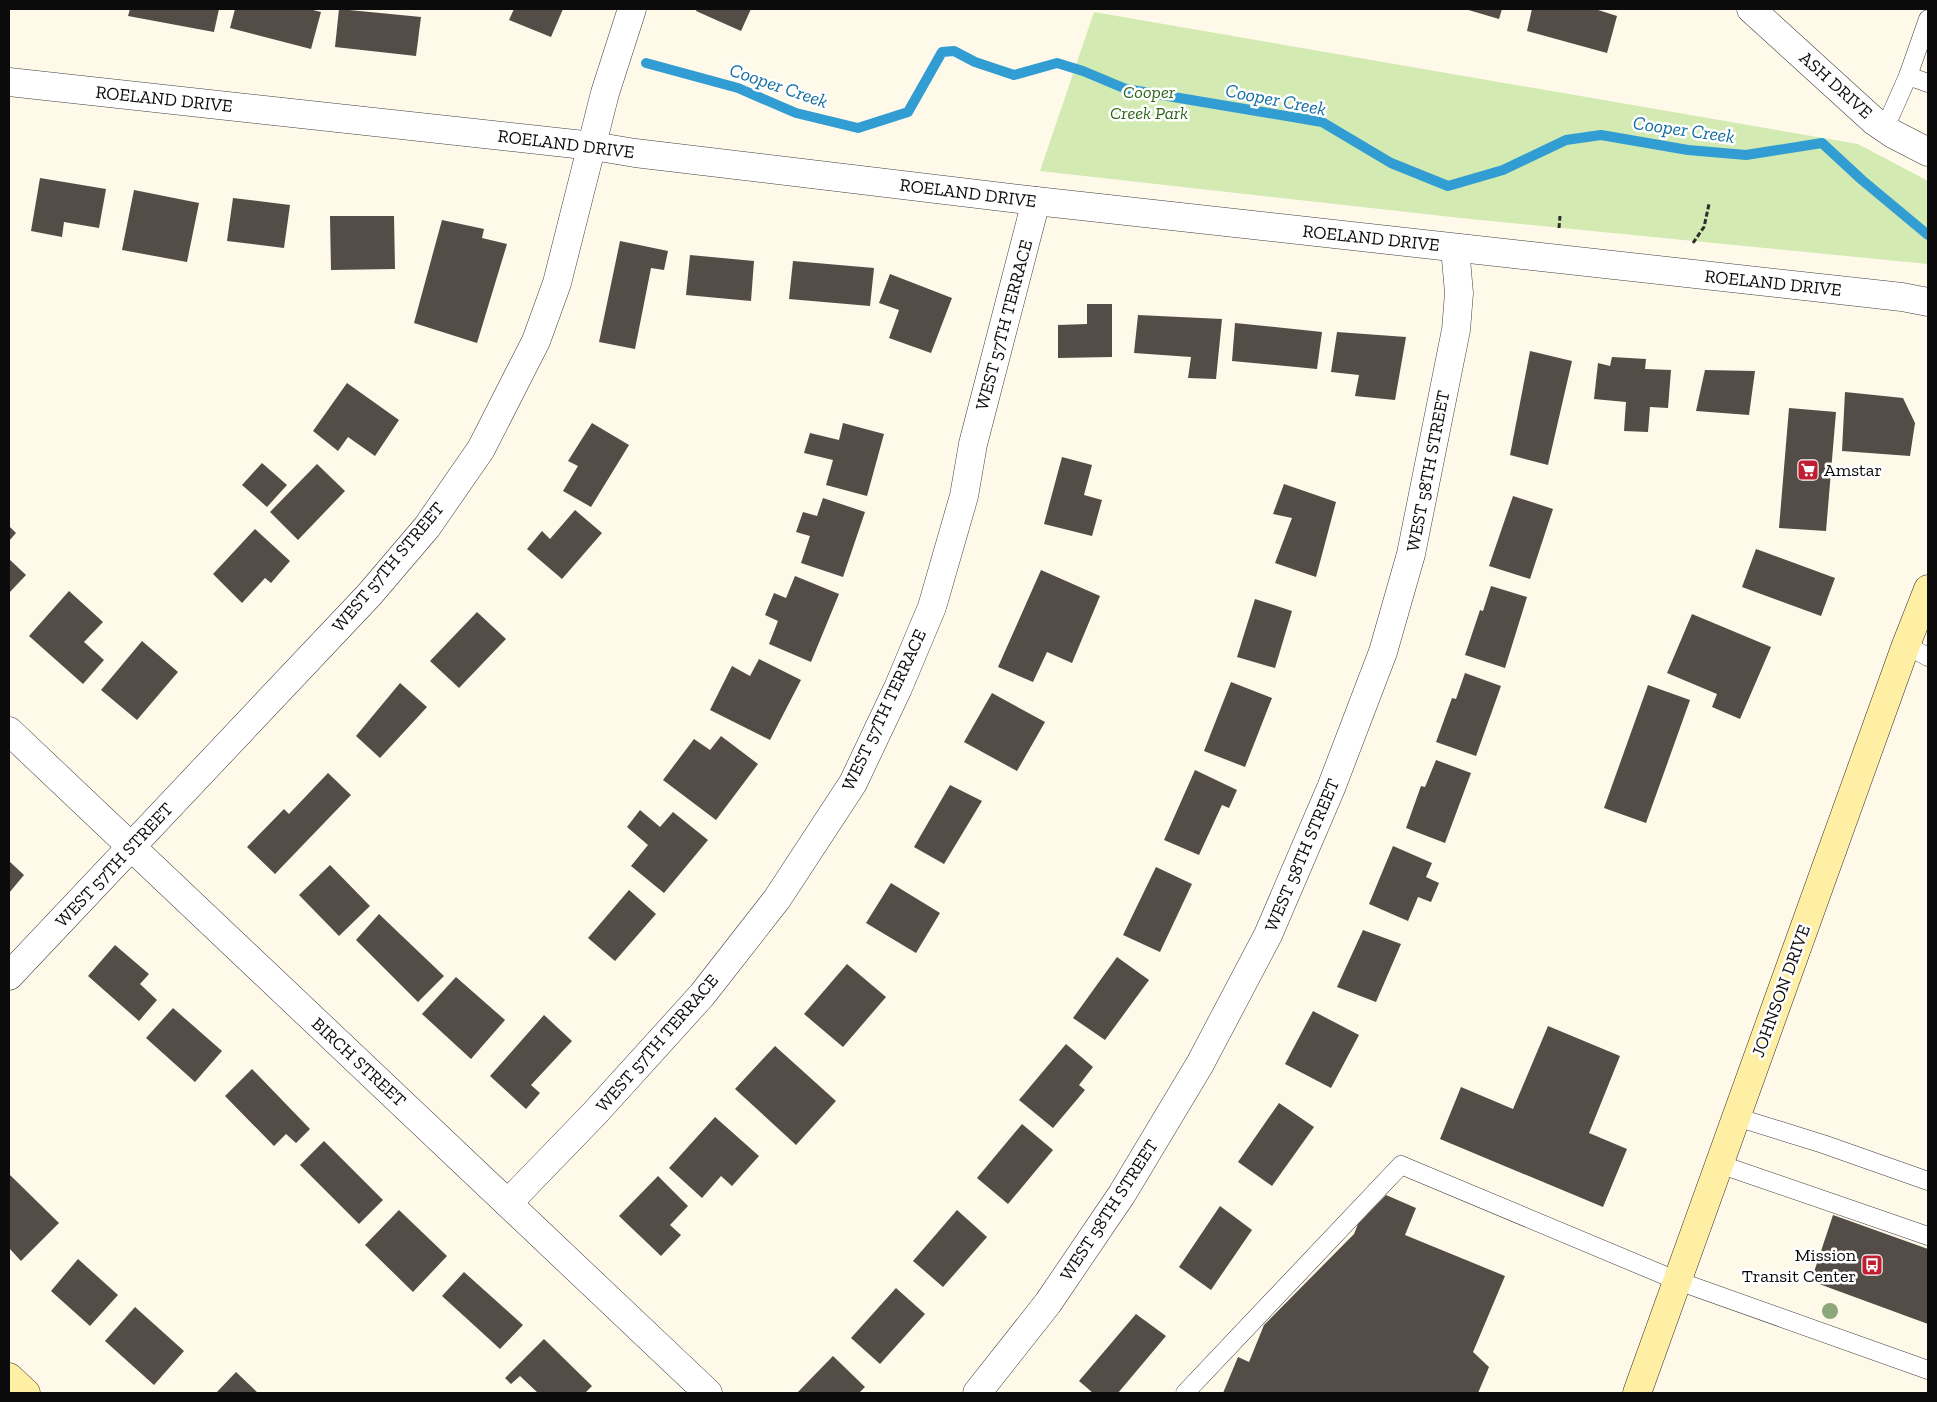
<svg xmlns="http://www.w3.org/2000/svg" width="1937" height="1402" viewBox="0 0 1937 1402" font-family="'Zilla Slab',serif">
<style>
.green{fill:#d3eab3}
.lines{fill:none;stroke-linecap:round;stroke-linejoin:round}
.stream{stroke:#319dd2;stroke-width:10}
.building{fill:#544c47}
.lane-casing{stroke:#3e3e3e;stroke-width:19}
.street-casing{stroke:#3e3e3e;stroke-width:29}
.secondary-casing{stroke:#2d2d2d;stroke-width:29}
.path{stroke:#2d2d2d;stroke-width:3;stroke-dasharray:5 2.5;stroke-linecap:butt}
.lane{stroke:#fff;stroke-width:18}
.street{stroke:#fff;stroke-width:28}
.secondary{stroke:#ffefa5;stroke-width:28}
.tree{fill:#8da878}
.labels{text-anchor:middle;stroke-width:5;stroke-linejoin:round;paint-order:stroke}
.street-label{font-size:18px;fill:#0b0b0b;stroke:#fff}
.park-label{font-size:18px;font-style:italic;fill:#2f651a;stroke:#fff}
.poi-label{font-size:18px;fill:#0b0b0b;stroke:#fff;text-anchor:start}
.water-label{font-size:19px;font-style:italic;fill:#116ca1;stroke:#fff}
</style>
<rect width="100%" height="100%" fill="#fff9ea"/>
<polygon class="green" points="1094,12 1858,144 1928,181 1928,264 1470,219 1040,171"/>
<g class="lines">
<polyline class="stream" points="646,63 738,88 796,113 858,128 908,112 942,52 954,51 975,62 1014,75 1057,63 1083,71 1126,89 1322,122 1391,163 1448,186 1503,170 1566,140 1601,135 1688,150 1746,155 1822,143 1862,180 1928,235"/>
</g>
<g class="building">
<polygon points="130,9 219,9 214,32 128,16"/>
<polygon points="235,9 309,9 321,12 311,49 230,28"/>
<polygon points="339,9 421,17 416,56 335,47"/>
<polygon points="514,9 563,9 551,37 509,20"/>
<polygon points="697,9 751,9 741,31 696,11"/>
<polygon points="1465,9 1502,9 1499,19"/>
<polygon points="1532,9 1595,9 1617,16 1607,53 1527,31"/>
<polygon points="40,178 106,189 99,228 64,222 62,237 31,231"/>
<polygon points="134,190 199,203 187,262 122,250"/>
<polygon points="233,198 290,205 284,248 227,241"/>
<polygon points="330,216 394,216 395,269 331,270"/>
<polygon points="442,220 484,229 482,238 507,244 477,343 414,323"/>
<polygon points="620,241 668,251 664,270 651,268 635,349 599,342"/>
<polygon points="690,255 754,261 751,301 686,295"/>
<polygon points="793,261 874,268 870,306 789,299"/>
<polygon points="890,274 952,298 931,353 889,338 899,310 879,303"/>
<polygon points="1087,304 1112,304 1112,357 1058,358 1058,325 1087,324"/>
<polygon points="1138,315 1222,319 1216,379 1188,378 1191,357 1134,353"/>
<polygon points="1235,323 1322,332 1317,369 1232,361"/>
<polygon points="1337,332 1406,337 1395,400 1355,396 1359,375 1331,372"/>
<polygon points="1530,351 1572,361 1548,465 1510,455"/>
<polygon points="1612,357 1646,359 1645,369 1671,370 1668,408 1650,407 1648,432 1624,431 1626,402 1594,399 1598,363 1610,366"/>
<polygon points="1705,370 1755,371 1749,415 1696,411"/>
<polygon points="347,383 399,420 375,456 348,437 338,451 313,431"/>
<polygon points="1845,392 1903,398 1915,423 1910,456 1842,451"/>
<polygon points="1789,408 1836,412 1826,531 1779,528"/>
<polygon points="592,423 629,445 591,507 563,491 578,466 568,461"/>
<polygon points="843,423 884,434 867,496 826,485 833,460 804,453 810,433 839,440"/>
<polygon points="1062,457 1092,465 1084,495 1102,500 1092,536 1044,524"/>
<polygon points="262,463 287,485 267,507 242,485"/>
<polygon points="317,464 345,491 298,540 270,512"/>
<polygon points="1284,484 1336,502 1316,577 1275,563 1292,518 1273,514"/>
<polygon points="1513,496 1553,509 1530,579 1489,566"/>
<polygon points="823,498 865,512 843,577 801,563 810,536 796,532 803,512 817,516"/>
<polygon points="575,510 602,533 562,579 527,549 542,531 550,539"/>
<polygon points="9,526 16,533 9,541"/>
<polygon points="255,529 290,561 271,583 265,578 242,603 213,574"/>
<polygon points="1756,549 1835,578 1821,616 1742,587"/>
<polygon points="9,559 26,575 9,593"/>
<polygon points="1041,570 1100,596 1072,663 1047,652 1033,682 998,667"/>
<polygon points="795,576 839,594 811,662 769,644 778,621 765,615 774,593 786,598"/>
<polygon points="1491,586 1527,597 1505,668 1465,655 1480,610 1483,611"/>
<polygon points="69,591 103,622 84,642 104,660 83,684 29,636"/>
<polygon points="1255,599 1292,611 1275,668 1237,657"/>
<polygon points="477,612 506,639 459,688 430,661"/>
<polygon points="1692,614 1771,647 1740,719 1712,707 1717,694 1667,673"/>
<polygon points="142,641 178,672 137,720 101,690"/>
<polygon points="759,659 801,680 770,740 710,710 732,666 750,676"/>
<polygon points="1465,673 1501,686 1476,756 1436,742 1452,698 1456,699"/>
<polygon points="1231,682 1272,698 1245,767 1204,751"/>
<polygon points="400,683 427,707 380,758 356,736"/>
<polygon points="1648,685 1690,700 1646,823 1604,808"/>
<polygon points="992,693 1045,722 1017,771 964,742"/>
<polygon points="721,736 758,764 716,820 663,780 694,739 710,750"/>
<polygon points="1436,760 1471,773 1445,843 1406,828 1421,786 1425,787"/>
<polygon points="1195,770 1237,790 1229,808 1222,805 1199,855 1164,840"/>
<polygon points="328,773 351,795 275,874 247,847 284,809 289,814"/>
<polygon points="950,785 982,801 944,864 914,847"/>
<polygon points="640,810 660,827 673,812 708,840 664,893 631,866 648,845 627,827"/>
<polygon points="1393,846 1432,863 1426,877 1439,883 1431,902 1418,897 1408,921 1369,904"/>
<polygon points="9,861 24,875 9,893"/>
<polygon points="330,865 370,906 339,936 299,895"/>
<polygon points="1156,867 1192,884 1160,952 1123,935"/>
<polygon points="891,883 940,913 916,953 866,923"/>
<polygon points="629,890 656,914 615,961 588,938"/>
<polygon points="379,914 444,976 418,1002 356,940"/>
<polygon points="1363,930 1401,944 1376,1002 1337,987"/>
<polygon points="115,945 149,974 140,984 157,1000 139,1021 88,976"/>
<polygon points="1117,957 1149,980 1105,1040 1073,1018"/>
<polygon points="847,964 886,997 843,1047 804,1014"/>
<polygon points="456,977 505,1020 471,1059 422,1014"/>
<polygon points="173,1008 222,1051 195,1082 146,1038"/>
<polygon points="1313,1011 1359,1035 1331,1088 1285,1064"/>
<polygon points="544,1015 572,1041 531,1085 540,1093 526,1109 490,1076"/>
<polygon points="1548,1026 1620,1056 1589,1133 1627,1149 1603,1207 1440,1139 1461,1087 1513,1109"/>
<polygon points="1066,1044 1093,1067 1079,1085 1085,1090 1053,1128 1019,1100"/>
<polygon points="775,1046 836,1101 796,1145 735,1089"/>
<polygon points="252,1069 310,1129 296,1143 286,1134 274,1146 225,1096"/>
<polygon points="1279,1103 1314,1127 1272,1186 1238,1162"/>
<polygon points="715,1117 759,1156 732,1186 721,1176 702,1198 669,1168"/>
<polygon points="1022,1124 1053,1150 1008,1204 977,1178"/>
<polygon points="324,1141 383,1200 359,1224 300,1165"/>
<polygon points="9,1174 59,1223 21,1261 9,1248"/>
<polygon points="658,1176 688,1206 670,1225 681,1235 661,1256 619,1216"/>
<polygon points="1386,1195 1416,1208 1405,1235 1505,1276 1473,1352 1489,1367 1478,1393 1223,1393 1238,1357 1249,1362 1264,1325 1354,1234 1358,1224"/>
<polygon points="1220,1206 1252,1230 1211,1290 1179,1267"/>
<polygon points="399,1210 447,1256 413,1292 365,1245"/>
<polygon points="957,1210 987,1237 943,1287 913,1261"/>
<polygon points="1833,1215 1928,1249 1928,1324 1811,1281"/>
<polygon points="78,1259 118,1295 90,1326 51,1291"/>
<polygon points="464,1272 523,1325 500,1349 442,1296"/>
<polygon points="896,1288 925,1314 880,1364 851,1338"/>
<polygon points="135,1307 184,1351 154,1385 105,1341"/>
<polygon points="1136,1314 1166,1336 1118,1393 1093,1393 1079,1381"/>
<polygon points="544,1339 592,1386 585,1393 538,1393 520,1376 511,1384 505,1378"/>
<polygon points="833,1356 865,1387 859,1393 797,1393"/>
<polygon points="236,1372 258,1393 216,1393"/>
</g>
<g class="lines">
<g class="lane-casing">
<g id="lane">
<polyline points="1908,76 1928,83"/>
<polyline points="1885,128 1908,76 1928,19"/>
<polyline points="1906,645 1928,657"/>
<polyline points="1736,1117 1823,1144 1928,1181"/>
<polyline points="1719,1164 1928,1236"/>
<polyline points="1185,1393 1401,1165 1678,1281 1928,1370"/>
</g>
</g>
<g class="street-casing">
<g id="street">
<polyline points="1751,9 1874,121 1893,134 1928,152"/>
<polyline points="9,82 593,146 635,153 1036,201 1902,297 1928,302"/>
<polyline points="9,731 708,1393"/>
<polyline points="9,976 369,595 427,527 481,449 536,341 557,283 605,93 632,9"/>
<polyline points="508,1203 595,1113 702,995 777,899 853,783 898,688 932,607 964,496 973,444 1036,201"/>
<polyline points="977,1393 1048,1303 1122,1194 1200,1064 1268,935 1331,788 1383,652 1411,554 1456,330 1459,293 1455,248"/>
</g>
</g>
<g class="secondary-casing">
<g id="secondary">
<polyline points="9,1377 26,1393"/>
<polyline points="1637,1393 1906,645 1928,589"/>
</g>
</g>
<g class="path">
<polyline points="1559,228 1560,216"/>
<polyline points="1693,243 1704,227 1709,204"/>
</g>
<use href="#lane" class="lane"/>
<use href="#street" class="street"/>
<use href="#secondary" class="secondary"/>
</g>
<circle class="tree" cx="1830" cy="1311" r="8"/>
<defs>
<g id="supermarket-square" transform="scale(1.125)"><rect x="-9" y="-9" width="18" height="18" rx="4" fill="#c01f31" stroke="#fff"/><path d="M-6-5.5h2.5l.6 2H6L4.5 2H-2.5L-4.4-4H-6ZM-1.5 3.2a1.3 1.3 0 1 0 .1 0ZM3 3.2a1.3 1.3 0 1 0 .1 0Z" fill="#fff"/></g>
<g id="bus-square" transform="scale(1.125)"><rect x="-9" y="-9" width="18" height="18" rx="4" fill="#c01f31" stroke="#fff"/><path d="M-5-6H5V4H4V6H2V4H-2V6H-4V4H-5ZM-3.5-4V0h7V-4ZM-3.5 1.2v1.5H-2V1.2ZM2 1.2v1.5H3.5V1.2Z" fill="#fff"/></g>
</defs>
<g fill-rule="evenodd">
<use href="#supermarket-square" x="1808" y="470"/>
<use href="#bus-square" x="1872" y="1265"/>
</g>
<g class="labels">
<g class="street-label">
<text transform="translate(1836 85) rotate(42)" y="6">ASH DRIVE</text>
<text transform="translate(164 99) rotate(6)" y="6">ROELAND DRIVE</text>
<text transform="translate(566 144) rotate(7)" y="6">ROELAND DRIVE</text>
<text transform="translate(968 193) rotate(7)" y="6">ROELAND DRIVE</text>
<text transform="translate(1371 238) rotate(6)" y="6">ROELAND DRIVE</text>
<text transform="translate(1773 283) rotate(6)" y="6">ROELAND DRIVE</text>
<text transform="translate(1004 325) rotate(-75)" y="6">WEST 57TH TERRACE</text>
<text transform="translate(1428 471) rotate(-79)" y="6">WEST 58TH STREET</text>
<text transform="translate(388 567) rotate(-50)" y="6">WEST 57TH STREET</text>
<text transform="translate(884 710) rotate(-65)" y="6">WEST 57TH TERRACE</text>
<text transform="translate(1302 855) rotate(-67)" y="6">WEST 58TH STREET</text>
<text transform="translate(114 865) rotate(-47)" y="6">WEST 57TH STREET</text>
<text transform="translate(1781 991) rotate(-70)" y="6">JOHNSON DRIVE</text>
<text transform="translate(657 1043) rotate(-49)" y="6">WEST 57TH TERRACE</text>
<text transform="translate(359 1062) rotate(43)" y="6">BIRCH STREET</text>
<text transform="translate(1109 1210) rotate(-57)" y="6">WEST 58TH STREET</text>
</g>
<g class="park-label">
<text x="1149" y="98">Cooper<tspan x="1149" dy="21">Creek Park</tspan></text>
</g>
<g class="poi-label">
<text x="1824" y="476">Amstar</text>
<text x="1856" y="1261" text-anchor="end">Mission<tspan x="1856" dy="21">Transit Center</tspan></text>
</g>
<g class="water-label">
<text transform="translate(779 85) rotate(19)" y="7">Cooper Creek</text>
<text transform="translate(1276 99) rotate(11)" y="7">Cooper Creek</text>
<text transform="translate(1684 129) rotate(8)" y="7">Cooper Creek</text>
</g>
</g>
<rect width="1937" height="1402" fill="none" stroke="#0b0b0b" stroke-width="20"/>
</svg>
